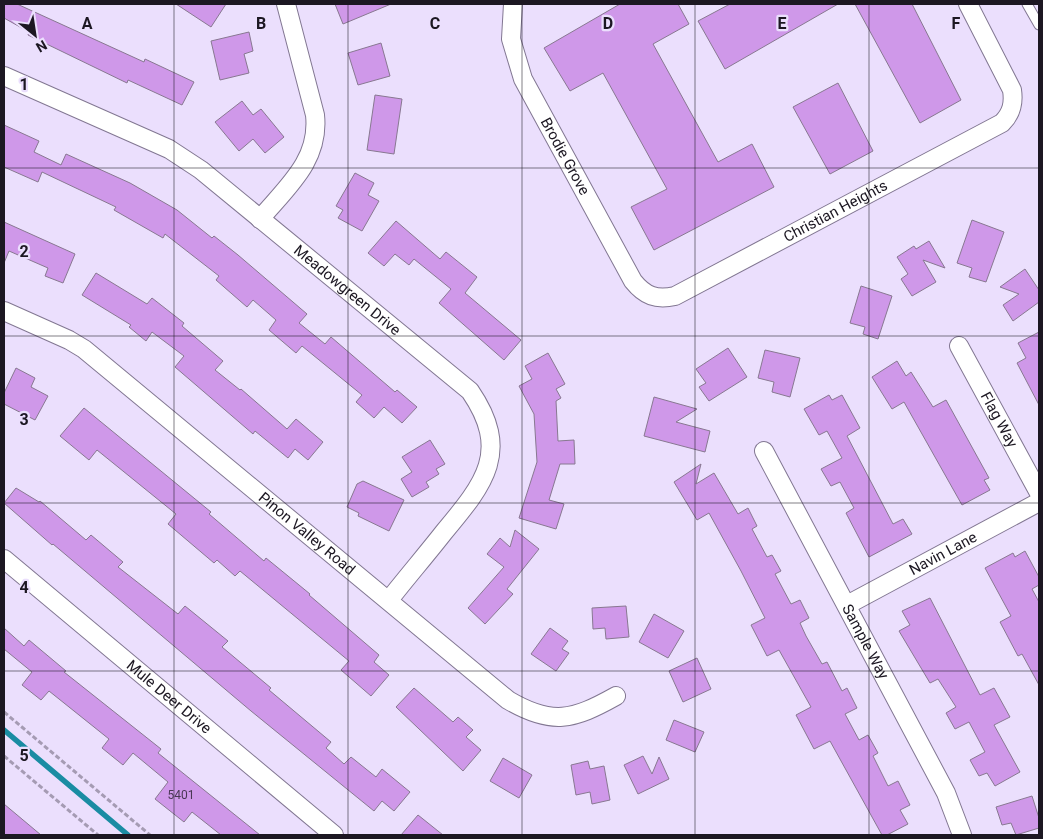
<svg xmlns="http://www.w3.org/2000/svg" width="1043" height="839" viewBox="0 0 1043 839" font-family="Roboto,sans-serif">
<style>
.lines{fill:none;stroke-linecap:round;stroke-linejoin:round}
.stream{stroke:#1a8ca3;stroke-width:5.5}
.building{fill:#cf98e9;stroke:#887891}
.service-casing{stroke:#827792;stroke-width:11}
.minor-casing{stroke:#827792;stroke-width:20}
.path{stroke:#a59bb3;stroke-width:3;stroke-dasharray:5 2.5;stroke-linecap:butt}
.service{stroke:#fff;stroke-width:9}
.minor{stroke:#fff;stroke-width:18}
.grid{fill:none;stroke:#1c1722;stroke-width:1;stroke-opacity:0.55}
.labels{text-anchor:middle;stroke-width:4.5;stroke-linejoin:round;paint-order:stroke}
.number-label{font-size:12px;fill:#493754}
.street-label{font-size:15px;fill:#1c1722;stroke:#ebdffd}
.grid-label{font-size:16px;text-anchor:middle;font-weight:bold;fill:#1c1722;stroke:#ebdffd;stroke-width:4.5;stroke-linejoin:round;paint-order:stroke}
</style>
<rect width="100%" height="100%" fill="#ebdffd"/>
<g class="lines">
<polyline class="stream" points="4,730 128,835"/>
</g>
<g class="building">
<polygon points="4,4 17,4 144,62 145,59 194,82 182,105 128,80 127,83 28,35 29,32 4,18"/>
<polygon points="176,4 226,4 211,27"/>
<polygon points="335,4 391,4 343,24"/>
<polygon points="620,4 678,4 689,24 653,44 718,162 752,144 774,187 654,250 631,207 667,189 603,73 570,91 544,48"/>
<polygon points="730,4 838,4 725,69 698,21"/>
<polygon points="855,4 912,4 961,100 920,123"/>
<polygon points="249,32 253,51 244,54 249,73 220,80 211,41"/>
<polygon points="381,43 390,76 358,85 348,53"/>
<polygon points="838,83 873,151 830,174 793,107"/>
<polygon points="375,95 402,99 394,154 367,150"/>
<polygon points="242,101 253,115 261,109 284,137 265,153 253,139 239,151 215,122"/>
<polygon points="4,125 39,141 34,152 61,165 66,154 130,183 177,210 212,238 214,236 238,255 307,314 299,323 325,344 331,337 395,392 397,390 417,407 402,423 384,407 374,418 356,402 362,395 302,346 296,353 269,330 276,320 253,300 247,307 216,280 219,276 165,234 163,238 114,210 116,207 42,172 38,182 4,167"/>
<polygon points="355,173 374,183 368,195 379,201 362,231 338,218 343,210 336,206"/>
<polygon points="972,220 1004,232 986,282 969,277 972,268 957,263"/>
<polygon points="396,221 440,259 446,252 477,277 465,293 521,340 504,360 439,303 451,289 414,259 409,265 395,254 384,266 368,253"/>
<polygon points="4,222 75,254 63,283 45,276 48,268 9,251 4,263"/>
<polygon points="929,241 945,268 923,260 936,282 912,296 901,279 908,274 897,257 914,246 916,249"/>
<polygon points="1025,269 1039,290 1039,302 1013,321 1003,305 1019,294 1000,287"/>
<polygon points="96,273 147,304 152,298 184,323 182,326 223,361 215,370 240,390 241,389 287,429 296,419 323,442 308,460 295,449 288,458 255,431 253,434 175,367 184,356 152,332 146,341 129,327 131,325 82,295"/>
<polygon points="861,286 892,296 878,339 863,334 865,327 850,323"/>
<polygon points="1039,332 1039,405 1017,363 1026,358 1018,343"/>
<polygon points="728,348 747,377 709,401 699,387 706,383 696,369"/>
<polygon points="765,350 800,358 790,397 772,392 774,382 758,378"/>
<polygon points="548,353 565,384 556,389 561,398 556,401 558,441 574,440 575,464 560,464 549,500 564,504 556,529 519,518 537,462 534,414 519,386 532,379 525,366"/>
<polygon points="897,361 906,376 911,372 933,407 946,400 989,478 984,480 990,490 962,505 904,402 892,409 872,377"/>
<polygon points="16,368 35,378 31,387 48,396 35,420 4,404 4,393"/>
<polygon points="829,395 832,400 842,395 860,428 847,436 893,524 903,519 912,534 869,557 846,513 854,508 840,482 831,486 821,469 842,458 827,431 819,435 804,409"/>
<polygon points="654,397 697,409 676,422 710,431 705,452 644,436"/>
<polygon points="84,408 211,512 209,514 264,561 266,558 310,594 309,595 379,655 374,662 389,675 371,696 341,670 349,661 240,571 235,576 217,560 214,563 168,524 176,514 97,450 89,460 60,436"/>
<polygon points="430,440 445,464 436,469 439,474 426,482 429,487 412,497 401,479 412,472 402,457"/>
<polygon points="701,464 696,484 714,473 738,514 748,508 757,526 752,529 767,557 772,555 781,571 775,574 791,604 800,600 809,618 800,623 806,636 822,664 827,662 842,691 847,688 857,708 845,714 859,740 868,735 878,753 873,756 888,786 898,781 910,805 900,810 908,824 887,835 882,835 830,741 814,749 796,715 811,707 779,650 767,656 751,625 765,618 741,571 709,513 697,520 674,482"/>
<polygon points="363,481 404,500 389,531 358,516 359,513 347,507 357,484"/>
<polygon points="16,488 39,502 40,501 86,540 91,535 123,562 118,567 178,614 185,606 201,619 228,641 222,647 271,688 269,690 331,742 326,748 344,764 351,757 376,777 382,769 410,792 394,811 382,801 374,811 251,711 53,544 52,545 4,503"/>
<polygon points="515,530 539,549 507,589 513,594 485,624 468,608 504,567 487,554 500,538 510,547"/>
<polygon points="1025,551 1039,577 1039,585 1032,589 1039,602 1039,685 1022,654 1018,656 1000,622 1011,616 985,568 1013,553 1015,557"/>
<polygon points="930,598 980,695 994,688 1010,717 994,725 1020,772 995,786 987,773 979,776 970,760 985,752 969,722 955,729 946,713 956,707 938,679 930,683 899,631 910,625 902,611"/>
<polygon points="626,606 629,637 606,639 605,628 593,629 592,608"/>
<polygon points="654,614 684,631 668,658 639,642"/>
<polygon points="4,628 24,646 29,640 66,671 64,672 161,749 158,753 260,835 221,835 192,812 184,822 155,799 168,782 133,753 123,765 102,748 109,739 49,691 41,700 22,685 32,672 4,649"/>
<polygon points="550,628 568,641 562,649 569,653 556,671 531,654"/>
<polygon points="697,658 711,689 683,702 669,671"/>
<polygon points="414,688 453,722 458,717 473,730 466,737 481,750 463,771 396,707"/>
<polygon points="674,720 704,732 695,752 666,740"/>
<polygon points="643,756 652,774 659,757 669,779 638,794 624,765"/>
<polygon points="503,758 532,775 519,798 490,781"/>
<polygon points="588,761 590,769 604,766 610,800 592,804 590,792 576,795 571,765"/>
<polygon points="1032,796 1039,818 1039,828 1016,835 1011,823 1002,825 996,807"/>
<polygon points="4,804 41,835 4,835"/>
<polygon points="418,815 443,835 401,835"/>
</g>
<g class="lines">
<g class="service-casing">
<polyline id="service" points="1027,4 1039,25"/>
</g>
<g class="minor-casing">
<g id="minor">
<path id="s1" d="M513,4L511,39L523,79L633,281C645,296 656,300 675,296L1002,123C1012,113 1014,103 1012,90L968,4"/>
<path id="s2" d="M4,76L169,149L201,170L470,391C511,451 485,483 444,532C426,555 407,577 389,600"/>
<path d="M260,219C287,187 320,160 315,115L286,4"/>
<path id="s3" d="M4,311L69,340L84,349L508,700C552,726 573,720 616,696"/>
<path id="s4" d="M959,346L1039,493"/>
<path id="s5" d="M764,451L946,793L962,835"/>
<path id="s6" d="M4,559L334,835"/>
<path id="s7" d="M847,605L1039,502"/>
</g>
</g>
<g class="path">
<polyline points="4,712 150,835"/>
<polyline points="4,756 98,835"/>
</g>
<use href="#service" class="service"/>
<use href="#minor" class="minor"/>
</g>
<path class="grid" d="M174,4V835M348,4V835M522,4V835M695,4V835M869,4V835M4,168H1039M4,336H1039M4,503H1039M4,671H1039"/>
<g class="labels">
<g class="number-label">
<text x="181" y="799">5401</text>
</g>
<g class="street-label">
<text dy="5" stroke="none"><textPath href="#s1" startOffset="165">Brodie Grove</textPath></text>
<text dy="5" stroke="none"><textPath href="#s1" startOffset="536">Christian Heights</textPath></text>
<text dy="5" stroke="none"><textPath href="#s2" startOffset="408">Meadowgreen Drive</textPath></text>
<text dy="5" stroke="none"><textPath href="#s4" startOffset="84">Flag Way</textPath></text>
<text dy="5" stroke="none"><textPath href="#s3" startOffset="378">Pinon Valley Road</textPath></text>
<text dy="5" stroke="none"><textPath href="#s7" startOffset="109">Navin Lane</textPath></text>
<text dy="5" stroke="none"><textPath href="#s5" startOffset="216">Sample Way</textPath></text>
<text dy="5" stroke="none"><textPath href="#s6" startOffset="215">Mule Deer Drive</textPath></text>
</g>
</g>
<g class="grid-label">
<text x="87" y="29">A</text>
<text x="261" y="29">B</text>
<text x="435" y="29">C</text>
<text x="608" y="29">D</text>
<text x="782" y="29">E</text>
<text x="956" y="29">F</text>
<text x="24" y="90">1</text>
<text x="24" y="257">2</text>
<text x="24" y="425">3</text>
<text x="24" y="593">4</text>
<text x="24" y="761">5</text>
</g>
<rect width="1043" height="839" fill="none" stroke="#1c1722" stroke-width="10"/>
<g transform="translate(35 35) rotate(150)" stroke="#ebdffd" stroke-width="4" paint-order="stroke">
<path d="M0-4L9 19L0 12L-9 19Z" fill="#1c1722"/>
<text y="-8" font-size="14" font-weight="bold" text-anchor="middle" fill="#1c1722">N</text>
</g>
</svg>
